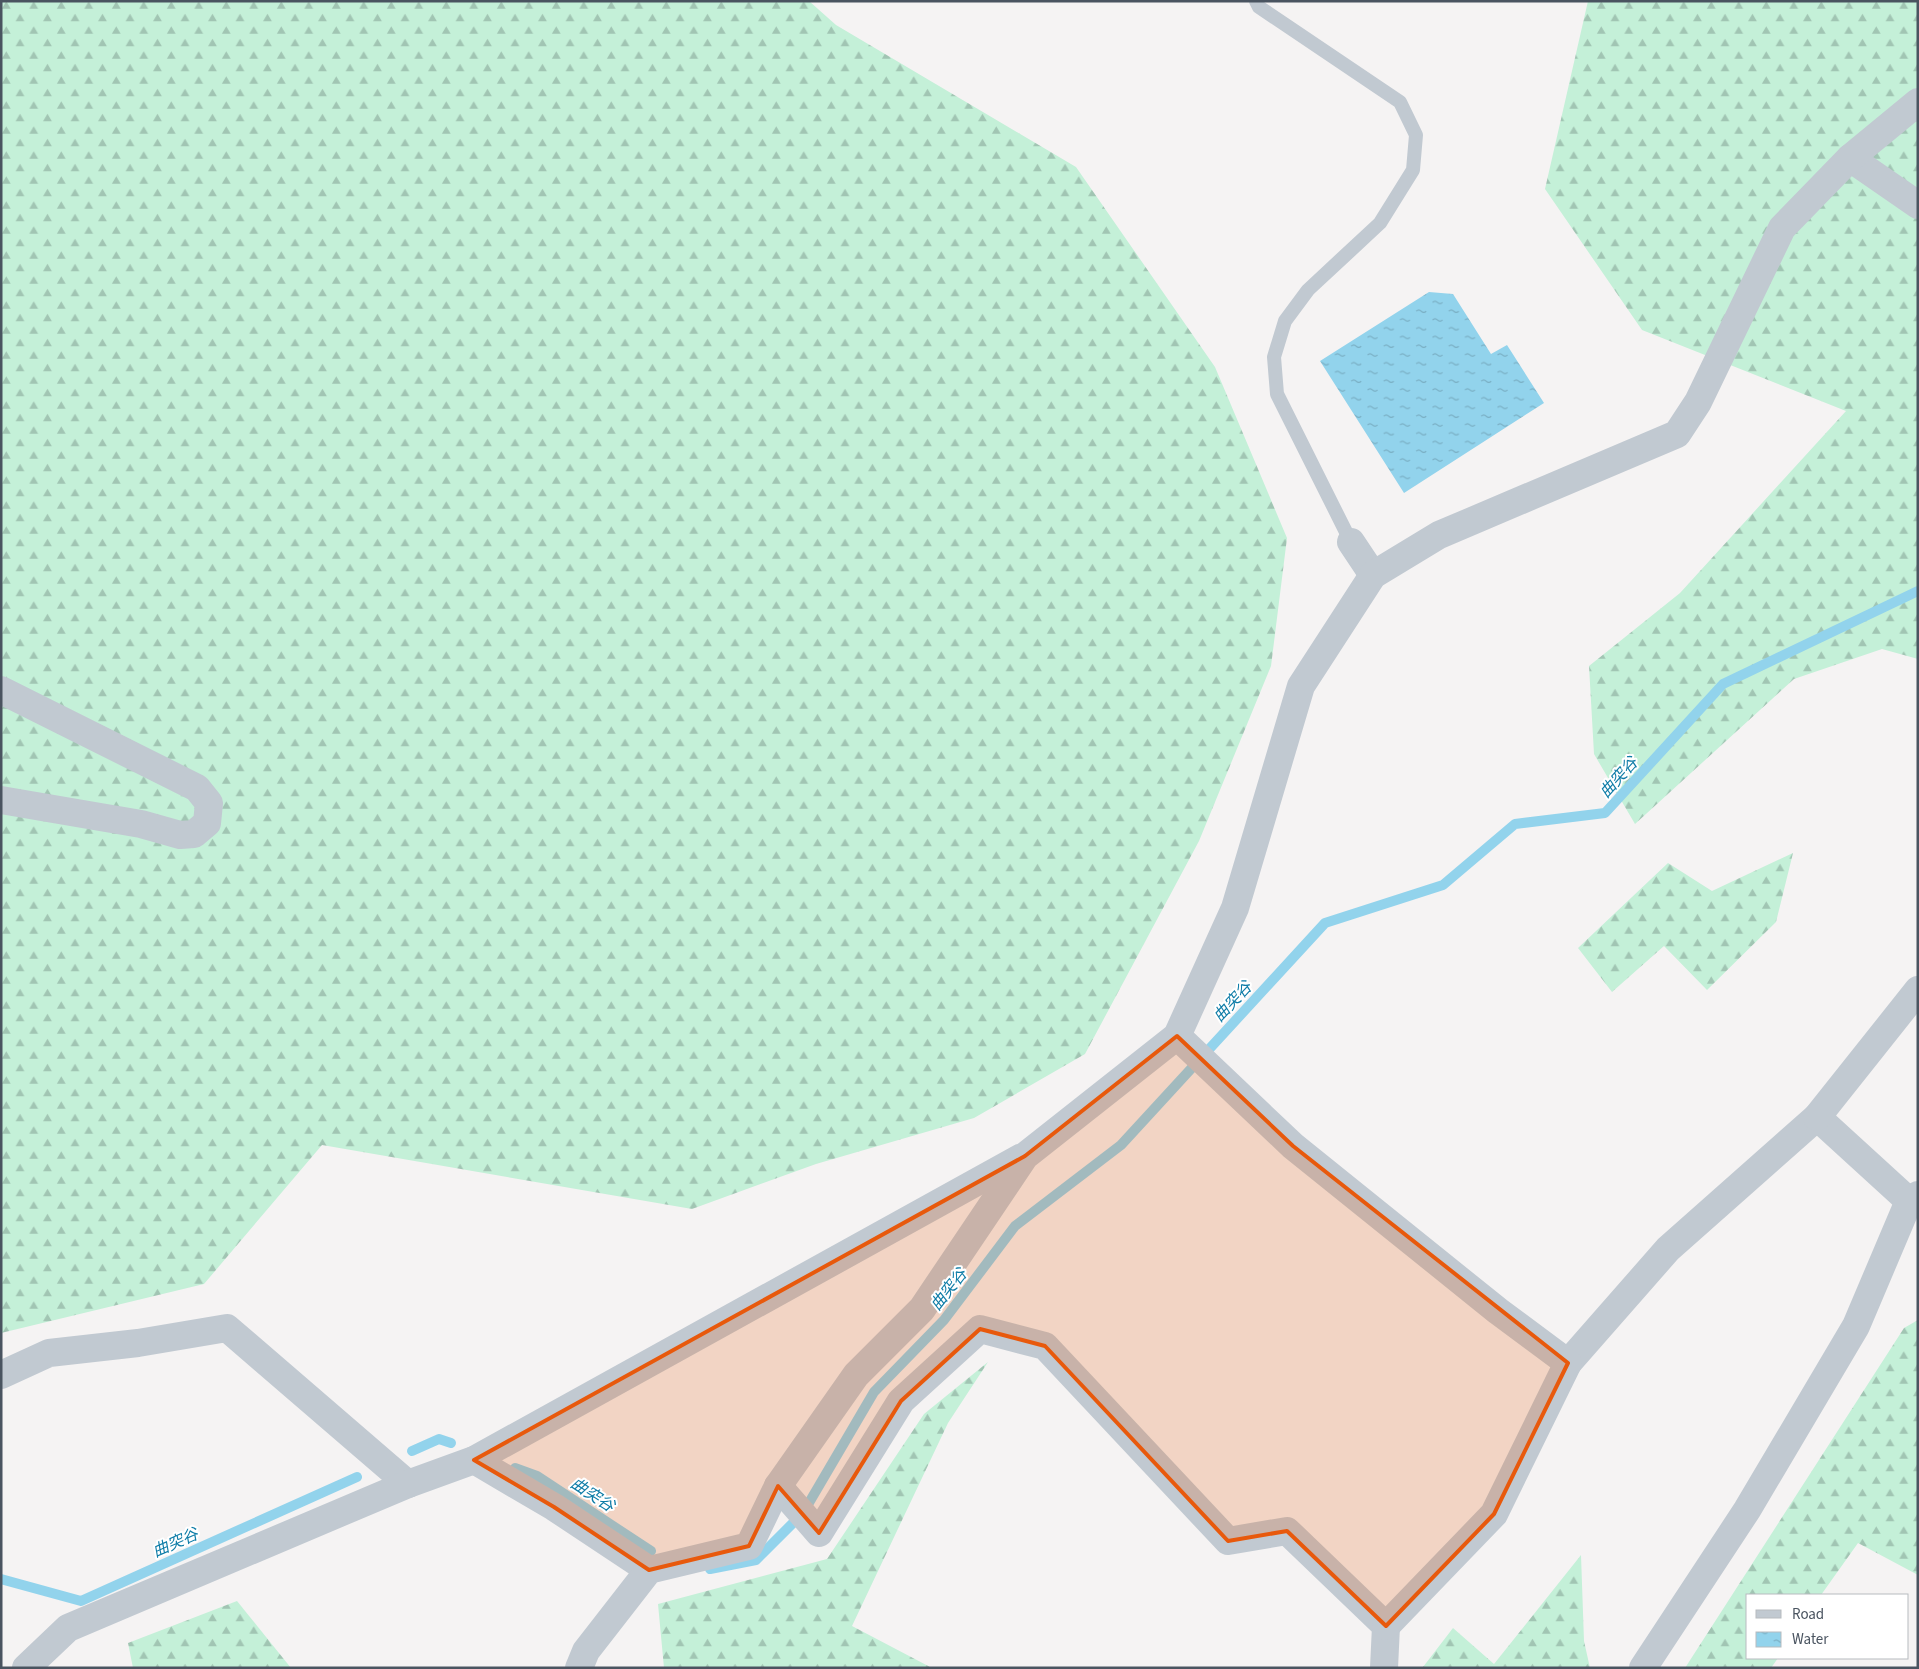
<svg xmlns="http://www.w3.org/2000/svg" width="1919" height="1669" viewBox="0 0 1919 1669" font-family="'Source Sans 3','Noto Sans JP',sans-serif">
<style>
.forest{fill:url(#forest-firs)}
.water{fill:url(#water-ripples)}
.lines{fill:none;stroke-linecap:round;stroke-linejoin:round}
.stream{stroke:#92d3ec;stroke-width:10}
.service{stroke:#c1c9d1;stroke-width:14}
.minor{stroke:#c1c9d1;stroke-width:28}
.marked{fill:#e8590c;fill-opacity:0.2;stroke:#e8590c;stroke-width:4;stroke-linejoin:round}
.labels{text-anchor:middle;stroke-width:4;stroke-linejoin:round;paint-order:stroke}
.water-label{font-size:16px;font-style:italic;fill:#0e7ca7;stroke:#fff}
</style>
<defs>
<pattern id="forest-firs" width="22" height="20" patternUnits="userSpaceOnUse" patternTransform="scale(1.25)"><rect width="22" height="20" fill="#c4f0d8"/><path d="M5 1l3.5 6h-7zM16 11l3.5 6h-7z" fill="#a1c5b3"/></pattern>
<pattern id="water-ripples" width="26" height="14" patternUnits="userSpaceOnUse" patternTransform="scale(1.25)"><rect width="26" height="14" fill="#92d3ec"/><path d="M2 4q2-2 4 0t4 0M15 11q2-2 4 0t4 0" fill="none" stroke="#79aec3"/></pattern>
</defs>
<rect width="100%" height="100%" fill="#f5f3f3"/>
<g class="forest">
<polygon points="1,1 809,1 836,25 1076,167 1215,367 1287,538 1271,666 1199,841 1085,1054 974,1118 816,1164 692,1209 322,1145 204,1284 1,1333"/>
<polygon points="1588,1 1918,1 1918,659 1882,649 1794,679 1635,824 1594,754 1589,666 1680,593 1846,411 1642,330 1545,189"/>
<polygon points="1793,853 1776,922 1707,990 1664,946 1612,992 1578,948 1668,863 1712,891"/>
<polygon points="1918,1320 1918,1575 1858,1543 1821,1595 1748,1595 1748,1658 1778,1658 1771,1668 1685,1668 1904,1328"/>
<polygon points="988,1362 948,1423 852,1626 932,1668 664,1668 658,1604 827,1559 924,1414"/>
<polygon points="1581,1555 1584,1641 1590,1668 1423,1667 1453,1628 1494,1664"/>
<polygon points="237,1601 291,1668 133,1668 128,1643"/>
</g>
<polygon class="water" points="1429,292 1453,294 1491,354 1507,345 1544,403 1404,493 1320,361"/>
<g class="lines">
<g class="stream">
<polyline points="412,1451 439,1439 451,1443"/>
<polyline points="515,1468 537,1476 651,1551"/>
<polyline points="710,1569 756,1560 803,1513 874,1392 944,1320 1015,1226 1121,1145 1325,923 1443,885 1515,824 1605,813 1723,684 1918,591"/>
<polyline points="1,1579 81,1601 357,1477"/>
</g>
<polyline class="service" points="1256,1 1259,7 1400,102 1416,135 1413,170 1380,223 1308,290 1285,321 1274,357 1277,394 1351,542"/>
<g class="minor">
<polyline points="1850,158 1918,205"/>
<polyline points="1351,542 1373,575"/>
<polyline points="1,690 197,788 209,803 207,823 194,834 180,835 141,824 1,800"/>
<polyline points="1177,1036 1293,1146 1498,1311 1568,1363 1668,1249 1817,1117 1909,1201"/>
<polyline points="1817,1117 1918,990"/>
<polyline points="1,1375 49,1353 138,1343 227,1328 408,1484"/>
<polyline points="474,1460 554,1507 649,1570"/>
<polyline points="778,1486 819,1533 901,1401 980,1329 1045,1346 1228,1541 1287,1531 1386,1626 1384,1668"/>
<polyline points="1386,1626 1494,1514 1568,1363"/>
<polyline points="26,1668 68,1628 408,1484 474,1460 1020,1158"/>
<polyline points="579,1668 586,1651 649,1570 749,1546 778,1486 856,1375 922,1309 1025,1156 1177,1036 1235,908 1301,686 1373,575 1439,535 1677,434 1698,402 1782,228 1850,158 1918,102"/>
<polyline points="1643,1668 1747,1510 1856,1326 1909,1201 1918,1195"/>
</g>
</g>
<path class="marked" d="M1177,1036L1293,1146L1568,1363L1494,1514L1386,1626L1287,1531L1228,1541L1045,1346L980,1329L901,1401L819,1533L778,1486L749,1546L649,1570L554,1507L474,1460L1025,1156Z"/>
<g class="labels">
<g class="water-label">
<text transform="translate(1618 777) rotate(-48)" y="6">曲突谷</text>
<text transform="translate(1232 1001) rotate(-47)" y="6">曲突谷</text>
<text transform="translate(948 1289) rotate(-52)" y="6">曲突谷</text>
<text transform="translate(593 1494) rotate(33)" y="6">曲突谷</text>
<text transform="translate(175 1542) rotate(-24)" y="6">曲突谷</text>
</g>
</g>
<rect width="1919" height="1669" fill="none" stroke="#4a5460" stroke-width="5"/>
<rect x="1746" y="1594" width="162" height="65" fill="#ffffff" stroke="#b7bbbf"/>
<rect x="1756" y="1610" width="25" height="8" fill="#c1c9d1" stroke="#b7bbbf"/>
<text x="1792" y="1619" font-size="15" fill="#4a5460">Road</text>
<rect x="1756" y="1632" width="25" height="15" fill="url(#water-ripples)" stroke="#b7bbbf"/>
<text x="1792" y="1644" font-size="15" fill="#4a5460">Water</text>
</svg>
